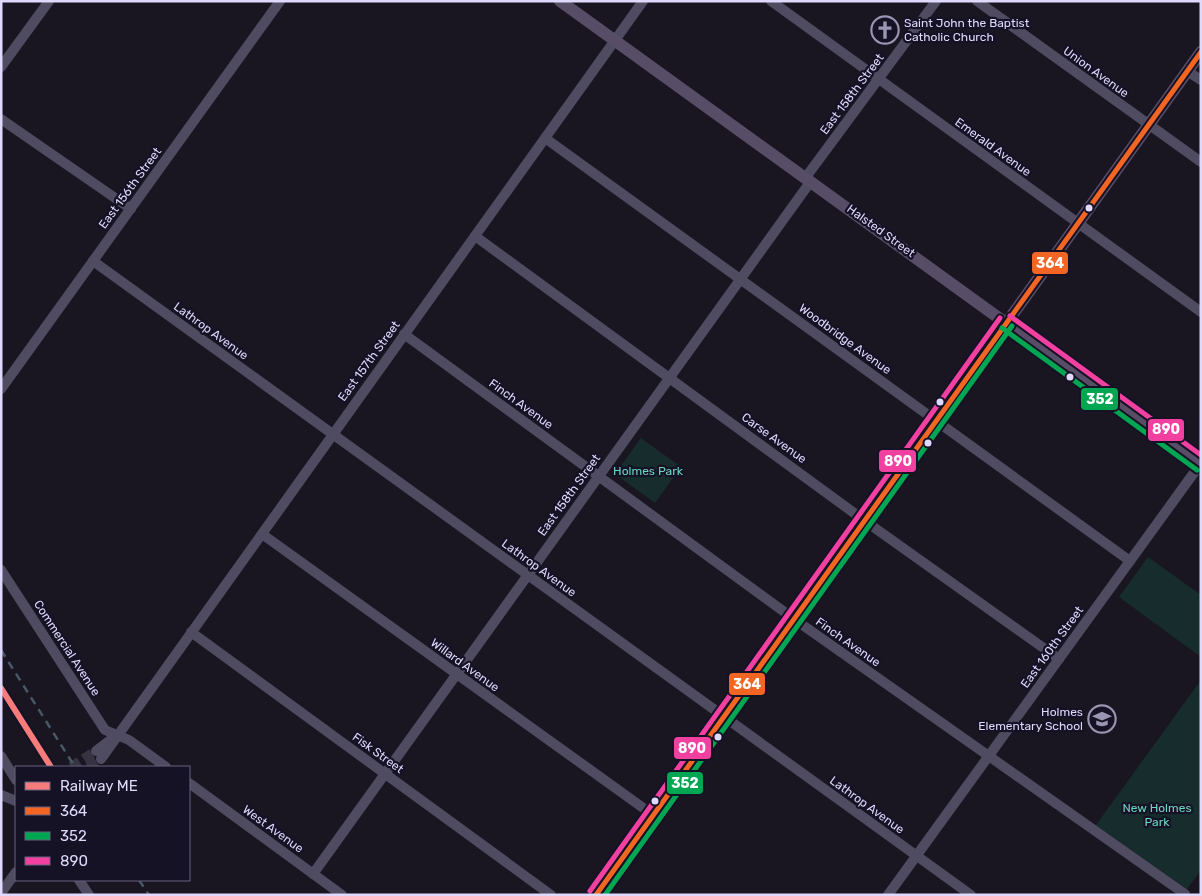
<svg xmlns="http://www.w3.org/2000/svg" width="1202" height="896" viewBox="0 0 1202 896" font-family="Rubik,sans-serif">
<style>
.green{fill:#162c2d}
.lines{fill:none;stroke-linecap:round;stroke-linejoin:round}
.minor-tunnel{stroke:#373343;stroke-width:10;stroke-dasharray:10 5;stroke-linecap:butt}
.minor{stroke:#4f4c61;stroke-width:10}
.major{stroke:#574d66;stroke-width:12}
.rail{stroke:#485869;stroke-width:2.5;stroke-dasharray:8 6;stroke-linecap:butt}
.bus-1-casing{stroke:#161226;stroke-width:9}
.bus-2-casing{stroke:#161226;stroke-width:9}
.bus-3-casing{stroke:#161226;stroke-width:9}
.bus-1{stroke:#f26522;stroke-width:5}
.bus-2{stroke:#00a651;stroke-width:5}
.bus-3{stroke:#f240a1;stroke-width:5}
.rail-1-casing{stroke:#161226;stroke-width:10}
.rail-1{stroke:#f67b7b;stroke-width:6}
.bus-dot{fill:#dfdafc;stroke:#161226;stroke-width:2}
.labels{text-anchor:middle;stroke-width:4.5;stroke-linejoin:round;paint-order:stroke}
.poi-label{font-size:12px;fill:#dfdafc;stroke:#161226;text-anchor:start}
.street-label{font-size:12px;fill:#dfdafc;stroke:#161226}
.park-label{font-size:12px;fill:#6bd6c1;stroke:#161226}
.line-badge{stroke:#161226;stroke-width:2}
.badge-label{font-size:14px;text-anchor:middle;font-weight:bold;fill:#fff}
</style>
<rect width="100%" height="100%" fill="#191622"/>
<g class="green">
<polygon points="641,438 681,467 655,503 615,474"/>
<polygon points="1148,557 1201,595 1201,657 1119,597"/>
<polygon points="1201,680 1201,870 1187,889 1096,825"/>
</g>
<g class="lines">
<g class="minor-tunnel">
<polyline points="71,767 96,751"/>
<polyline points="88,767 101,759"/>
</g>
<g class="minor">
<polyline points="771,1 1201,312"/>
<polyline points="977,1 1201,162"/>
<polyline points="1,67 49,1"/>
<polyline points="1187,71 1201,80"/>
<polyline points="1,119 131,209"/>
<polyline points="545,138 1130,561"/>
<polyline points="806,177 936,1"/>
<polyline points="475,236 865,521 1059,659"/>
<polyline points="93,261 971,895"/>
<polyline points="404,334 794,619 1185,894"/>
<polyline points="1,389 280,1"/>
<polyline points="262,534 653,815"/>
<polyline points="1,570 105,730 129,740 166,767"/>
<polyline points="191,632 551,895"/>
<polyline points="96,751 113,738"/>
<polyline points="1,756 16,780"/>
<polyline points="101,759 643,1"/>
<polyline points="189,783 342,895"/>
<polyline points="1,795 16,801"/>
<polyline points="313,874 811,181"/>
<polyline points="79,880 89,895"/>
<polyline points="1,893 16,872"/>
<polyline points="888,895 1201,463"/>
</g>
<g class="major">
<polyline points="560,1 1201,464"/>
<polyline points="596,895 1201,52"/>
</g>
<g class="rail">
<polyline points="1,650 75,767"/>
<polyline points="139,880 149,895"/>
</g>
<g class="bus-1-casing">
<polyline id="bus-1" points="596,895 1201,52"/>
</g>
<g class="bus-2-casing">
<g id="bus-2">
<polyline points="1002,328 1197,470"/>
<polyline points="605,895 1012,326"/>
</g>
</g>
<g class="bus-3-casing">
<g id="bus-3">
<polyline points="1010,316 1201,455"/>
<polyline points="590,891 1000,318"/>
</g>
</g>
<use href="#bus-1" class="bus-1"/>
<use href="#bus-2" class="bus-2"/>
<use href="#bus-3" class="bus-3"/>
<g class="rail-1-casing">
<polyline id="rail-1" points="1,688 51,767"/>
</g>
<use href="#rail-1" class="rail-1"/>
</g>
<defs>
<g id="church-ring" transform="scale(1.4375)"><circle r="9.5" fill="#161226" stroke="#9a95b0" stroke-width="1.5"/><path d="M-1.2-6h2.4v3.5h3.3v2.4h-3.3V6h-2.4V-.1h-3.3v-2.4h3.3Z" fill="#9a95b0"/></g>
<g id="school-ring" transform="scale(1.4375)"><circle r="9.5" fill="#161226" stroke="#9a95b0" stroke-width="1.5"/><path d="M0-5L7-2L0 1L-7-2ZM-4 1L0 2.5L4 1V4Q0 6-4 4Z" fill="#9a95b0"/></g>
</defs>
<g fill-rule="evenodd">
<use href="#church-ring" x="885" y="30"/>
<use href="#school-ring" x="1102" y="719"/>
</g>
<g class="bus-dot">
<circle cx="1089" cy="208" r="4.5"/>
<circle cx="1070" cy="377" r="4.5"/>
<circle cx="940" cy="402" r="4.5"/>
<circle cx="928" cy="443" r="4.5"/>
<circle cx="718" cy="737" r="4.5"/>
<circle cx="655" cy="801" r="4.5"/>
</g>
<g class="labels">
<g class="poi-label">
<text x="904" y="27">Saint John the Baptist<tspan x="904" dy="14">Catholic Church</tspan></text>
<text x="1083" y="716" text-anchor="end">Holmes<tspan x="1083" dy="14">Elementary School</tspan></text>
</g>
<g class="street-label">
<text transform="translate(1096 72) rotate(36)" y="4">Union Avenue</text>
<text transform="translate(852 94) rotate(-53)" y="4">East 158th Street</text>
<text transform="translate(993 147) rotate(36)" y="4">Emerald Avenue</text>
<text transform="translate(130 188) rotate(-54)" y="4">East 156th Street</text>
<text transform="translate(881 231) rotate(36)" y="4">Halsted Street</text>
<text transform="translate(211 331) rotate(36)" y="4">Lathrop Avenue</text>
<text transform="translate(845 339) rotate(36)" y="4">Woodbridge Avenue</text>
<text transform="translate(369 361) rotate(-54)" y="4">East 157th Street</text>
<text transform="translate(521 404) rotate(36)" y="4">Finch Avenue</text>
<text transform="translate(774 438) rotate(36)" y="4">Carse Avenue</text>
<text transform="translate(569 495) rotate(-54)" y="4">East 158th Street</text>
<text transform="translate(539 568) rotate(36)" y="4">Lathrop Avenue</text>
<text transform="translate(848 642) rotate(35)" y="4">Finch Avenue</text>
<text transform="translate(1052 647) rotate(-54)" y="4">East 160th Street</text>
<text transform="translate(67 648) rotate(57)" y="4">Commercial Avenue</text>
<text transform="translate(465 665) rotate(36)" y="4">Willard Avenue</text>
<text transform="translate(378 753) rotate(36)" y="4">Fisk Street</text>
<text transform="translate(867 805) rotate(36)" y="4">Lathrop Avenue</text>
<text transform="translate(273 829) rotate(36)" y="4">West Avenue</text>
</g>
<g class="park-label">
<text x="648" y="475">Holmes Park</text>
<text x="1157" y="812">New Holmes<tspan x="1157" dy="14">Park</tspan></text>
</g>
</g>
<g class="line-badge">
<rect x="1031" y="251" width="38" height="24" rx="5" fill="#f26522"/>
<rect x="1080" y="387" width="39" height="24" rx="5" fill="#00a651"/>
<rect x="1147" y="418" width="38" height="24" rx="5" fill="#f240a1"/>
<rect x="878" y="449" width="39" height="24" rx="5" fill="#f240a1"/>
<rect x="728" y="672" width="38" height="24" rx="5" fill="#f26522"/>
<rect x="673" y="736" width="39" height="24" rx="5" fill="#f240a1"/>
<rect x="666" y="771" width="38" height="24" rx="5" fill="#00a651"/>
</g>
<g class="badge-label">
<text x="1050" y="268">364</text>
<text x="1100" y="404">352</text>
<text x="1166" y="434">890</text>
<text x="898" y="466">890</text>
<text x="747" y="689">364</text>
<text x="692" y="753">890</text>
<text x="685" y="788">352</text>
</g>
<rect width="1202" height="896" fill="none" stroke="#dfdafc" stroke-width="5"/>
<rect x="15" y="766" width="175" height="115" fill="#161226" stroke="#66627c"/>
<rect x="25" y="782" width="25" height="8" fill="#f67b7b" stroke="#66627c"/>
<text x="60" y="791" font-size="15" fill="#dfdafc">Railway ME</text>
<rect x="25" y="807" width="25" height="8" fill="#f26522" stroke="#66627c"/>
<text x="60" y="816" font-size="15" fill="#dfdafc">364</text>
<rect x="25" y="832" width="25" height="8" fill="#00a651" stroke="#66627c"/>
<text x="60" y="841" font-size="15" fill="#dfdafc">352</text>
<rect x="25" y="857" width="25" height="8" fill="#f240a1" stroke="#66627c"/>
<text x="60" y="866" font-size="15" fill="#dfdafc">890</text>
</svg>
